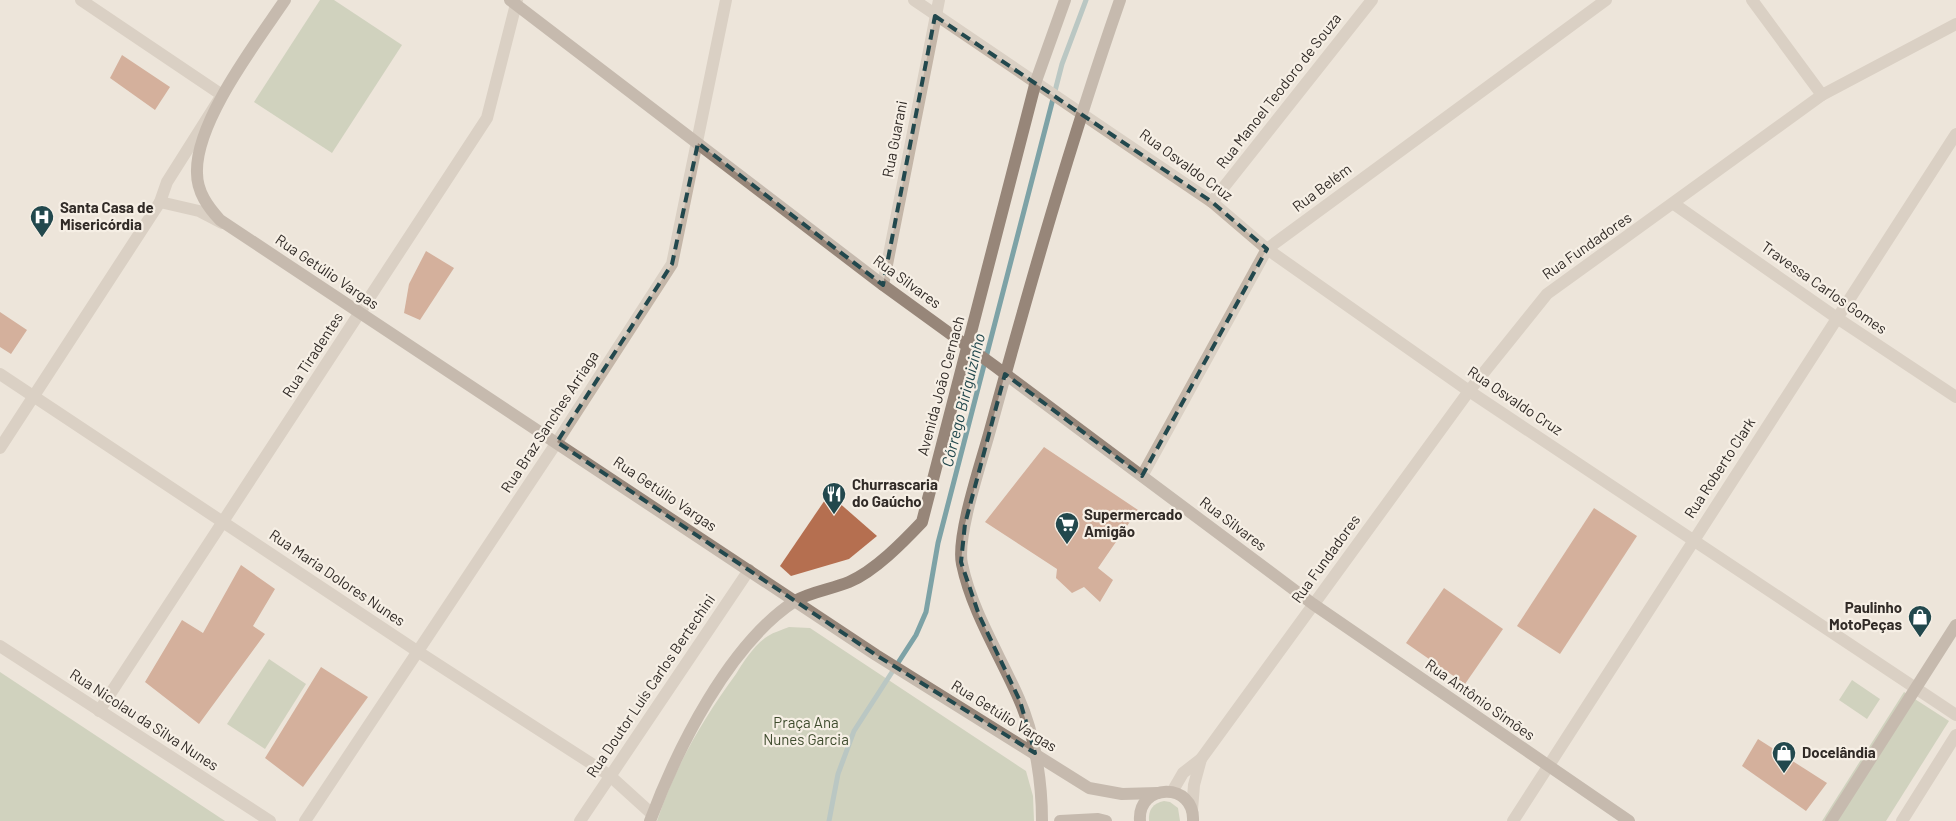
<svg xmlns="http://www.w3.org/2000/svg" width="1956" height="821" viewBox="0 0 1956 821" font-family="Barlow,sans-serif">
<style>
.green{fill:#aeba9c}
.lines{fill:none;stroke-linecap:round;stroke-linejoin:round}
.stream{stroke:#7da2a6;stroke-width:5}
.building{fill:#b56f50}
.street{stroke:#c4b6a8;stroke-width:12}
.secondary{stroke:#978679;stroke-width:12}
.marked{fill:none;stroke:#22484d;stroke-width:4;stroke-dasharray:10 6;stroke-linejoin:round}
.labels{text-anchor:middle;stroke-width:4.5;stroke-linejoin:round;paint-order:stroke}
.street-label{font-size:15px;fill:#312b27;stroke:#f6efe5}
.poi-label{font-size:15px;font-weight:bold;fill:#312b27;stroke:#f6efe5;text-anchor:start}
.park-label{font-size:15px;fill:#3f4c2e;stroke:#f6efe5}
.water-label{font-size:16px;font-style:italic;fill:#22484d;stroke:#f6efe5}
</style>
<rect width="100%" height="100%" fill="#ede5da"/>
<g class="green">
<polygon points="320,0 334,0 402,45 332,153 254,102"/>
<path d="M789,627L810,628L1026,771L1033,796L1034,821H657C675,767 702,720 736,674C744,661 755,644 768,636C774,632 782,630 789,627Z"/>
<polygon points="269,659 306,684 265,749 227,724"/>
<polygon points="0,672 225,821 0,821"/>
<polygon points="1852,680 1880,699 1867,719 1839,700"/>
<polygon points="1904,692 1949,721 1886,821 1822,821"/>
<path d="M1164,801L1170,802L1178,808L1180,821H1149C1148,810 1153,803 1164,801Z"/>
</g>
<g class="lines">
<polyline class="stream" points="829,821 838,774 854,731 916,635 926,612 938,543 1062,64 1086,0"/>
</g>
<g class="building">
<polygon points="122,55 170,87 155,110 110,78"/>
<polygon points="426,251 454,268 420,320 404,313 409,284"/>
<polygon points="0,312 27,330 11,354 0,347"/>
<polygon points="1044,447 1138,510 1098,568 1113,580 1100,602 1084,587 1072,593 1056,578 1057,569 985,522"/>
<polygon points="829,494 877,536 849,559 791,576 780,566"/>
<polygon points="1594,508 1637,536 1560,654 1517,626"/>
<polygon points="241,565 275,589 253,626 265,634 199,724 145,682 182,620 203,633"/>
<polygon points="1444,588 1503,629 1465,684 1406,643"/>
<polygon points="321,667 368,697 303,787 265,758"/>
<polygon points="1758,739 1827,783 1806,811 1742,766"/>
</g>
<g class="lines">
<g class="street">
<polyline points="914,0 1212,202 1267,249 1469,391 1956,715"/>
<polyline points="1752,0 1822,95"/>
<polyline points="160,202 199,211 222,223"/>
<polyline points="1212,202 1372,0"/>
<polyline points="1674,204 1837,318 1956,397"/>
<polyline points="883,285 939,0"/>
<polyline points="0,374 417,651 609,775 652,814"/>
<polyline points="0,448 160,202 167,182 222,95 81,0"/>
<polyline points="1142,476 1267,249 1606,0"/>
<polyline points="0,646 270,821"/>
<polyline points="99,711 487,118 517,0"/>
<polyline points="1172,792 1183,773 1201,759 1469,391 1547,294 1822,95 1956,24"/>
<polyline points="1192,810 1194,785 1201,759"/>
<polyline points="305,821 557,442 672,264 726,0"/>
<polyline points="580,821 749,570"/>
<polyline points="1513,821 1956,134"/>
<polyline points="1902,821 1956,735"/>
</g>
<g class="secondary">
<path d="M285,0C256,43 195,122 197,173C197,192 208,207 220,220L876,655L1089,788L1122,794L1158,793"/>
<polyline points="510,0 883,285 996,367 1313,604 1629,821"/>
<path d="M650,821C677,749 729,644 795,601C810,592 832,589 849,582C875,571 903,542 922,522L1036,81L1065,0"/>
<path d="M1042,821C1042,782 1035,735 1019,699C1000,655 972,612 962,564C956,537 981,463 989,434C1029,288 1070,143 1120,0"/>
<polyline points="1060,821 1098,819 1106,821"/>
<path d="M1140,821C1137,783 1195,781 1193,821"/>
<polyline points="1831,821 1956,625"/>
</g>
</g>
<path d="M0 0H1956V821H0ZM935,16L1212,202L1267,249L1142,476L1005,374L965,524L961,562L979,615L1020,701L1035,753L876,655L557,442L672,264L698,143L883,285Z" fill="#ede5da" fill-opacity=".55" fill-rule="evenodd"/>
<path class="marked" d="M935,16L1212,202L1267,249L1142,476L1005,374L965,524L961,562L979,615L1020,701L1035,753L876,655L557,442L672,264L698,143L883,285Z"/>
<defs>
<g id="hospital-pin" transform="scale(1.25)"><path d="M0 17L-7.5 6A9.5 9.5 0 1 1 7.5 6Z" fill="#22484d" stroke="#f6efe5"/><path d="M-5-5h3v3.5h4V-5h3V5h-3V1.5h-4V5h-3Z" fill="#fff"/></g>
<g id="restaurant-pin" transform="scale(1.25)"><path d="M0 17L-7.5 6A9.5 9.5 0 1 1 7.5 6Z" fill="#22484d" stroke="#f6efe5"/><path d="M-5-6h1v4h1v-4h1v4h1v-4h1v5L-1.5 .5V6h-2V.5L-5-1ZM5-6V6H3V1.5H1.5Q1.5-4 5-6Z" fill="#fff"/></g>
<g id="supermarket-pin" transform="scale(1.25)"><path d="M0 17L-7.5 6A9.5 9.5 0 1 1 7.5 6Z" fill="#22484d" stroke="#f6efe5"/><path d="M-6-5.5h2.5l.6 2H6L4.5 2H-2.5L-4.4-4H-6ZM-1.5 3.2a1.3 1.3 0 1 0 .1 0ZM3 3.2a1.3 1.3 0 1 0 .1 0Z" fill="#fff"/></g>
<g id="shop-pin" transform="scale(1.25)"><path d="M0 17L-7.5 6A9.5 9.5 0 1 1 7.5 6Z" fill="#22484d" stroke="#f6efe5"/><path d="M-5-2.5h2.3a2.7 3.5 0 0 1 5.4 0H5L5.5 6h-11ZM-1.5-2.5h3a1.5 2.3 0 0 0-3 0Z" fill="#fff"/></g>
</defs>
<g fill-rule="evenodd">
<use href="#hospital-pin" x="42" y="217"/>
<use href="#restaurant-pin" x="834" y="494"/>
<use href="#supermarket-pin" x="1067" y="524"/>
<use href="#shop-pin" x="1920" y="617"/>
<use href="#shop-pin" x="1784" y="753"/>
</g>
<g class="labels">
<g class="street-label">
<text transform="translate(1279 91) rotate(-52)" y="5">Rua Manoel Teodoro de Souza</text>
<text transform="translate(895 139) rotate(-79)" y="5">Rua Guarani</text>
<text transform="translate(1186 165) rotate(36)" y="5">Rua Osvaldo Cruz</text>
<text transform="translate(1322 188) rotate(-37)" y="5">Rua Belém</text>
<text transform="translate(1587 246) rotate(-35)" y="5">Rua Fundadores</text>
<text transform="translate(327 272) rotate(34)" y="5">Rua Getúlio Vargas</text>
<text transform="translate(907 282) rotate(36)" y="5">Rua Silvares</text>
<text transform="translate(1824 288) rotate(35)" y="5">Travessa Carlos Gomes</text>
<text transform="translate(313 355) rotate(-57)" y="5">Rua Tiradentes</text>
<text transform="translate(941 386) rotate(-75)" y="5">Avenida João Cernach</text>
<text transform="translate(1515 401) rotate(34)" y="5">Rua Osvaldo Cruz</text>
<text transform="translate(550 422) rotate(-57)" y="5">Rua Braz Sanches Arriaga</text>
<text transform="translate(1720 468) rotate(-57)" y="5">Rua Roberto Clark</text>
<text transform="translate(665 494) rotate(34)" y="5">Rua Getúlio Vargas</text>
<text transform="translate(1233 524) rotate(37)" y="5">Rua Silvares</text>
<text transform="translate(1326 559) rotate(-54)" y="5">Rua Fundadores</text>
<text transform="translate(337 578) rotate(34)" y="5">Rua Maria Dolores Nunes</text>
<text transform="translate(651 686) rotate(-56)" y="5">Rua Doutor Luís Carlos Bertechini</text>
<text transform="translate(1480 700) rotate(35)" y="5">Rua Antônio Simões</text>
<text transform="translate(1004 716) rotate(32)" y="5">Rua Getúlio Vargas</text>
<text transform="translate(144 720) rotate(33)" y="5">Rua Nicolau da Silva Nunes</text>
</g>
<g class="poi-label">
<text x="60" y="213">Santa Casa de<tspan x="60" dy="17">Misericórdia</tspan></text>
<text x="852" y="490">Churrascaria<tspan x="852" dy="17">do Gaúcho</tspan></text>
<text x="1084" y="520">Supermercado<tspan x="1084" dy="17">Amigão</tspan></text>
<text x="1902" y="613" text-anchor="end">Paulinho<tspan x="1902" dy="17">MotoPeças</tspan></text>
<text x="1802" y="758">Docelândia</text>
</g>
<g class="park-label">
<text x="806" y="728">Praça Ana<tspan x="806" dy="17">Nunes Garcia</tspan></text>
</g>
<g class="water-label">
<text transform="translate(963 400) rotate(-76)" y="6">Córrego Biriguizinho</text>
</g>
</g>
</svg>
